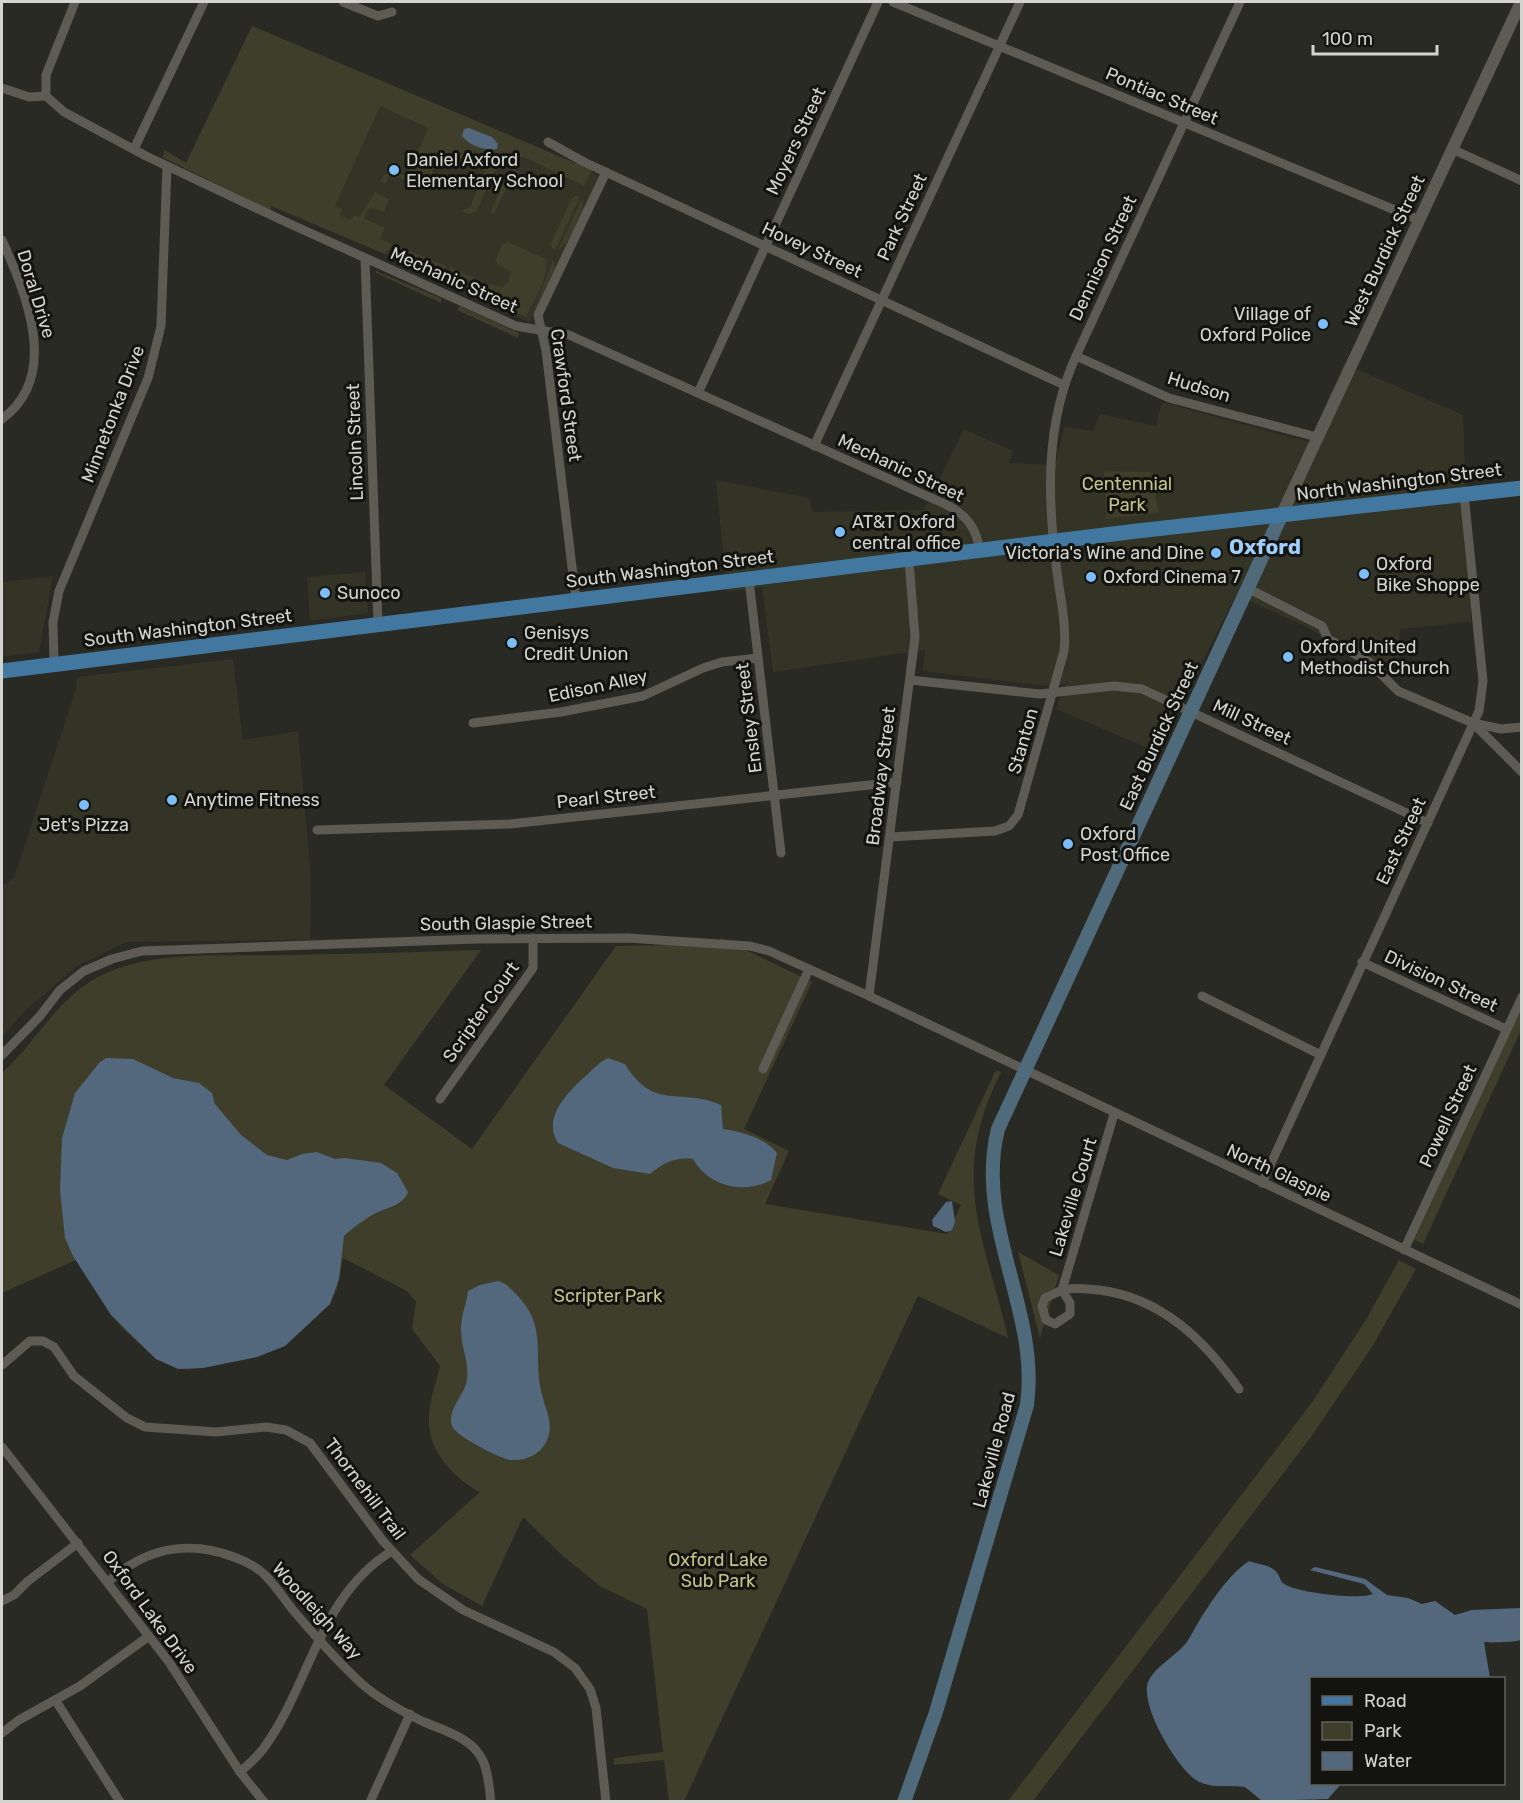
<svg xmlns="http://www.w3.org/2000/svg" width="1523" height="1803" viewBox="0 0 1523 1803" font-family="Rubik,sans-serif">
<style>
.built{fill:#333326}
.green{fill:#3f3e2a}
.water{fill:#53687d}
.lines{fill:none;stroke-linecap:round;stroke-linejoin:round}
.minor{stroke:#5c5c55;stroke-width:9}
.tertiary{stroke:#5c5c55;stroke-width:12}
.secondary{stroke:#4f6a7a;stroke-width:14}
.primary{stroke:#42779f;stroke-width:15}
.poi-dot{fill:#7dbef9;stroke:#131310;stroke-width:2}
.labels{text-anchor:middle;stroke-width:6;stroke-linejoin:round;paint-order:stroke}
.street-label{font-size:18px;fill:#d3d3cf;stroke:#131310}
.poi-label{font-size:18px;fill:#d3d3cf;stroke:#131310;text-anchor:start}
.park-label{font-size:18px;fill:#c4c48e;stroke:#131310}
.quarter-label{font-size:21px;font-weight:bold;fill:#a0cffc;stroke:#131310}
</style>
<rect width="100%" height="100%" fill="#2a2a24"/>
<g class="built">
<polygon points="252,26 603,177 530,323 289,209 186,164"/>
<polygon points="1344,364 1463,415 1471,622 1400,629 1398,667 1360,659 1309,628 1236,595 1157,752 1056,709 1066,684 1045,686 923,671 925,650 773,672 762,587 727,592 716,480 809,498 813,512 924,510 964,429 1013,451 1009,463 1055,465 1064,427 1093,431 1100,414 1156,426 1162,402 1309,442"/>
<polygon points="365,572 368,613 310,621 307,577"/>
<polygon points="53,576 39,652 2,657 2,582"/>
<polygon points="233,659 243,740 298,731 311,878 310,940 127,942 77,966 26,1010 2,1037 2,886 14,878 76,689 77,677"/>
</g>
<g class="green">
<polygon points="252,26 592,170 584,186 524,157 506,157 497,166 476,212 468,214 461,211 470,207 485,171 483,163 476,159 467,161 449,154 440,158 435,166 424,161 426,156 420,153 416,156 428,128 380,106 335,206 342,209 340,215 350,220 354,215 359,217 375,192 389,199 384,212 369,208 364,218 385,228 380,239 393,244 385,254 271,206 271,211 162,157 165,150 186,163"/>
<polygon points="414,160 434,168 426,190 390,174 385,184 380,181 389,168 406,176"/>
<polygon points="514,169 523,174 514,172 494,214 490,213 507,175"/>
<polygon points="576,195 580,197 557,246 555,250 550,245 572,198"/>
<path d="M582,199C586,208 567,247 558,250Z"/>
<polygon points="508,242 546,259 548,262 542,286 526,317 479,296 485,283 503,287 509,281 510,272 495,262 502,244"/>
<polygon points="397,246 447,266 439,278 393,258"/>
<polygon points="553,260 555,267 531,318"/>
<polygon points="450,267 481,281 475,295 446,282"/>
<polygon points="376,271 441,298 441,303 376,273"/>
<polygon points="460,306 519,333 518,338 457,310"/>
<polygon points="1104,471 1151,472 1159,513 1106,519"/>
<path d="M721,938L812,982L744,1129L789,1151L765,1204L947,1234L961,1205L938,1194L996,1070L1001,1072C948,1177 984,1235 1008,1338L918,1296L684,1801H669L664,1760L614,1765V1758L663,1752L647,1609L600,1586L564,1557L523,1517L482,1606L443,1584L410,1555L480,1492C455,1479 429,1452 429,1422C428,1404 436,1383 440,1366L412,1329L416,1302L407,1291L343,1258L337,1289L330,1304L285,1346L257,1357L187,1370L156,1359L121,1327L76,1260L2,1293V1073C35,1043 57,999 98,977C153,948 226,957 286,955C351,954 416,952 481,950L384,1085L472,1149L616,946L718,944Z"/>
<polygon points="1521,1007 1521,1030 1423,1244 1414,1240"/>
<polygon points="1018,1252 1059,1275 1040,1338"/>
<polygon points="1399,1260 1416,1269 1372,1347 1311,1437 1033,1801 1008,1801 1313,1401 1367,1318"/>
</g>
<g class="water">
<path d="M469,128L492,137L498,144L497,149C485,151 470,146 462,136L464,129Z"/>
<path d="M106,1058L133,1059L173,1078L199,1083L212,1093L215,1104L241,1135L267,1155L287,1160L302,1154L317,1152L335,1159L345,1158L381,1163L397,1173L408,1192C402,1207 384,1208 372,1215C363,1221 352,1228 344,1236L339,1279L330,1304L285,1346L257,1357L203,1368L178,1369L156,1359L111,1315L73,1256L65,1238L60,1190L62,1138L75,1093L99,1063Z"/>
<path d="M608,1058L625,1064C654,1112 682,1087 721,1105L723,1129C741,1132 764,1137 777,1153L771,1180C743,1195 708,1186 693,1159C676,1157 663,1163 650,1174L613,1168L558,1143C540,1114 574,1087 593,1069C598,1065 601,1061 608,1058Z"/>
<polygon points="952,1201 955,1222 952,1230 946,1232 933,1226 932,1220 946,1202"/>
<path d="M498,1281C505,1282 511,1289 516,1294C548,1327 533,1352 541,1391C545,1409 556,1426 545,1444C538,1456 523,1461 510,1460C501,1459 454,1435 452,1426C447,1410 462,1398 466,1384C471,1364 461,1349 461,1330C461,1314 467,1303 468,1291L480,1285Z"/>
<path d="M1249,1561C1259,1565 1271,1564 1278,1574C1281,1579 1280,1582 1286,1585C1301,1593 1358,1600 1373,1594L1364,1584L1310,1570L1315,1567L1365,1579L1387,1595L1408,1598L1422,1604L1435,1601L1455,1615L1472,1610L1521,1608V1640C1515,1642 1489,1643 1484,1642L1490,1678H1312V1784H1341L1328,1799L1262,1801L1245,1787C1231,1785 1209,1789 1196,1780C1177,1768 1137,1702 1149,1680C1158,1663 1181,1654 1190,1637C1204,1612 1225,1577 1249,1561Z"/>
</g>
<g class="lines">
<g class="minor">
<polyline points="343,2 378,16 392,12"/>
<polyline points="893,2 1419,220"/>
<path d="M2,88L29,97L46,96L64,112L146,156L288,223L516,326L569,335L947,505C967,515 977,529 980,552"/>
<polyline points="46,96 46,75 75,2"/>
<polyline points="548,142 584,162 1064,385"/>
<polyline points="134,149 204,2"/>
<polyline points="1452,149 1522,181"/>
<path d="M2,240C26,294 61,376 2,419"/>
<polyline points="365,258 378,624"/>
<polyline points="1076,356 1169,398 1317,437"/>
<polyline points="698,393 878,2"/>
<polyline points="814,446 1020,2"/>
<polyline points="749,580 781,853"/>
<polyline points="1247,588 1322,626 1328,639 1369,662 1398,691 1473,723 1501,729 1522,727"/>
<polyline points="576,600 546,351 538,315 606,172"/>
<polyline points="54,664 53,622 59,591 148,378 161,326 167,167"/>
<polyline points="910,680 1040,694 1114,686 1142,689 1428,823"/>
<polyline points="473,723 561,712 643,696 703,668 722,662 758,658"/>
<polyline points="1473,723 1522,772"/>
<polyline points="317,830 510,824 897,782"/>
<path d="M890,837L995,831L1009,826L1018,815L1064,651C1067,622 1059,593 1056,564C1047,493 1046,422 1076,356L1240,2"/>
<polyline points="1362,962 1506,1029"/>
<polyline points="869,996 915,637 909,560"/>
<polyline points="1202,996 1321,1055"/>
<polyline points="2,1055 40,1016 60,990 84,971 112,959 142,951 477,939 628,938 750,946 769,951 869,996 1522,1305"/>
<polyline points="763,1069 809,969"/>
<polyline points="440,1099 533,968 533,938"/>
<path d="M1114,1114L1062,1290L1045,1298L1042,1306L1046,1320L1055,1324L1070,1314V1303L1062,1290C1075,1287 1086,1289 1099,1290C1162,1298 1204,1340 1239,1389"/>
<polyline points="1262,1183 1479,711 1483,681 1464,494"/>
<polyline points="1404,1250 1522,997"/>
<polyline points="2,1365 30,1341 43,1341 54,1347 74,1376 127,1418 145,1427 216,1432 266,1427 286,1430 310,1443 383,1541 418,1579 463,1610 554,1652 575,1668 590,1689 596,1708 606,1802"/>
<polyline points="2,1447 169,1662 240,1772 264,1802"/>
<path d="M108,1582C144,1549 187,1539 234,1557C245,1561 256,1566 265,1575C276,1586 284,1599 293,1610C315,1636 337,1661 362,1684C379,1699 403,1712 424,1722C445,1731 473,1738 483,1761C489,1774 489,1788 491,1802"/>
<polyline points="2,1601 14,1595 28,1581 78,1543"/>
<polyline points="56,1701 120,1802"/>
<polyline points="2,1733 19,1720 80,1686 149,1636"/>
<path d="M240,1772C248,1765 257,1757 263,1749C310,1686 319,1595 392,1551"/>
<polyline points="370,1802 410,1714"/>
</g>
<polyline class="tertiary" points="1281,516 1521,2"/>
<path class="secondary" d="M904,1802L936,1712L1027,1405C1040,1310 974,1225 998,1129L1281,516"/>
<polyline class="primary" points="2,671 1137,531 1522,488"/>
</g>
<g class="poi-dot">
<circle cx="394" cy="170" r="6"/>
<circle cx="1323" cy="324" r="6"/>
<circle cx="840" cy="532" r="6"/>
<circle cx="1216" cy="553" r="6"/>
<circle cx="1364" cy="574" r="6"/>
<circle cx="1091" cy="577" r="6"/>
<circle cx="325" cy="593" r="6"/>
<circle cx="512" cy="643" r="6"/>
<circle cx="1288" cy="657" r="6"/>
<circle cx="172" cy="800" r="6"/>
<circle cx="84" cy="805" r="6"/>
<circle cx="1068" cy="844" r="6"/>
</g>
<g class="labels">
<g class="street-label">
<text transform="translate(1162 96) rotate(23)" y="6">Pontiac Street</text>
<text transform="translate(796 141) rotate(-65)" y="6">Moyers Street</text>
<text transform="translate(902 217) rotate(-65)" y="6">Park Street</text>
<text transform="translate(812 250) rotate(25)" y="6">Hovey Street</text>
<text transform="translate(1385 251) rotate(-65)" y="6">West Burdick Street</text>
<text transform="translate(1103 258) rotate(-65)" y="6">Dennison Street</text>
<text transform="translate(454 280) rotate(24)" y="6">Mechanic Street</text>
<text transform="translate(36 294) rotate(73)" y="6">Doral Drive</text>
<text transform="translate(1199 387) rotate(17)" y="6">Hudson</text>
<text transform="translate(566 395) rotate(82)" y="6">Crawford Street</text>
<text transform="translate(113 414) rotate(-69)" y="6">Minnetonka Drive</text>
<text transform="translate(355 442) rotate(-92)" y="6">Lincoln Street</text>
<text transform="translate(901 468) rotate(25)" y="6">Mechanic Street</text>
<text transform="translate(1399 482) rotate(-7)" y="6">North Washington Street</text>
<text transform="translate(670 569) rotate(-7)" y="6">South Washington Street</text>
<text transform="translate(188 628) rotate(-7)" y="6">South Washington Street</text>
<text transform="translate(598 686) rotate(-12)" y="6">Edison Alley</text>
<text transform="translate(749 718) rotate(-97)" y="6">Ensley Street</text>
<text transform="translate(1252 722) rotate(25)" y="6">Mill Street</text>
<text transform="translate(1159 736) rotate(-65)" y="6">East Burdick Street</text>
<text transform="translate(1023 741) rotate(-74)" y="6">Stanton</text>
<text transform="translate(881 776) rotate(-83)" y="6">Broadway Street</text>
<text transform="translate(606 797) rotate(-6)" y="6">Pearl Street</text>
<text transform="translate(1401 841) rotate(-65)" y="6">East Street</text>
<text transform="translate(506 923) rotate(-1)" y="6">South Glaspie Street</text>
<text transform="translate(1441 981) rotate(25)" y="6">Division Street</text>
<text transform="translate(481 1012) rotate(-55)" y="6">Scripter Court</text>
<text transform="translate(1448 1116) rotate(-65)" y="6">Powell Street</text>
<text transform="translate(1279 1173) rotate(25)" y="6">North Glaspie</text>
<text transform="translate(1073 1197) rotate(-73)" y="6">Lakeville Court</text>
<text transform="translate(994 1450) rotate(-75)" y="6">Lakeville Road</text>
<text transform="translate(365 1489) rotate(53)" y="6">Thornehill Trail</text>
<text transform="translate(317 1611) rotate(48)" y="6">Woodleigh Way</text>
<text transform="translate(150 1612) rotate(54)" y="6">Oxford Lake Drive</text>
</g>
<g class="poi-label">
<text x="406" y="166">Daniel Axford<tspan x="406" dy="21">Elementary School</tspan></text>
<text x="1311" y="320" text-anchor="end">Village of<tspan x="1311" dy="21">Oxford Police</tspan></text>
<text x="852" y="528">AT&amp;T Oxford<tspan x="852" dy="21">central office</tspan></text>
<text x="1204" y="559" text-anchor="end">Victoria's Wine and Dine</text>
<text x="1376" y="570">Oxford<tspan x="1376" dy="21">Bike Shoppe</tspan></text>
<text x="1103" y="583">Oxford Cinema 7</text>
<text x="337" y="599">Sunoco</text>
<text x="524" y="639">Genisys<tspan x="524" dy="21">Credit Union</tspan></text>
<text x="1300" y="653">Oxford United<tspan x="1300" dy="21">Methodist Church</tspan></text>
<text x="184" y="806">Anytime Fitness</text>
<text x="84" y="831" text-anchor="middle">Jet's Pizza</text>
<text x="1080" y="840">Oxford<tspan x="1080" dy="21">Post Office</tspan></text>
</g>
<g class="park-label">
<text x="1127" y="490">Centennial<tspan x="1127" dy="21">Park</tspan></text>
<text x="608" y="1302">Scripter Park</text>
<text x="718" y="1566">Oxford Lake<tspan x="718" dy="21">Sub Park</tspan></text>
</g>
<g class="quarter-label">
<text x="1265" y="554">Oxford</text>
</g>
</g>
<rect width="1523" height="1803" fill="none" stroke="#d3d3cf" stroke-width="6"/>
<rect x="1310" y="1677" width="195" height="108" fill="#131310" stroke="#60605c" stroke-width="1.5"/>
<rect x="1322" y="1696" width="30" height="9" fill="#42779f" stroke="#60605c" stroke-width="1.5"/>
<text x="1364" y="1707" font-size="18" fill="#d3d3cf">Road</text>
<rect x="1322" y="1722" width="30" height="18" fill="#3f3e2a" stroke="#60605c" stroke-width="1.5"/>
<text x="1364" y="1737" font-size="18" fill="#d3d3cf">Park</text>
<rect x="1322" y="1752" width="30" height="18" fill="#53687d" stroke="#60605c" stroke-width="1.5"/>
<text x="1364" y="1767" font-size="18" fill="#d3d3cf">Water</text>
<path d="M1313 45v9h124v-9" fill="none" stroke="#d3d3cf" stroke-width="3"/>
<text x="1322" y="45" font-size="18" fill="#d3d3cf" stroke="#131310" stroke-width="4.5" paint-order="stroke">100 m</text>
</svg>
